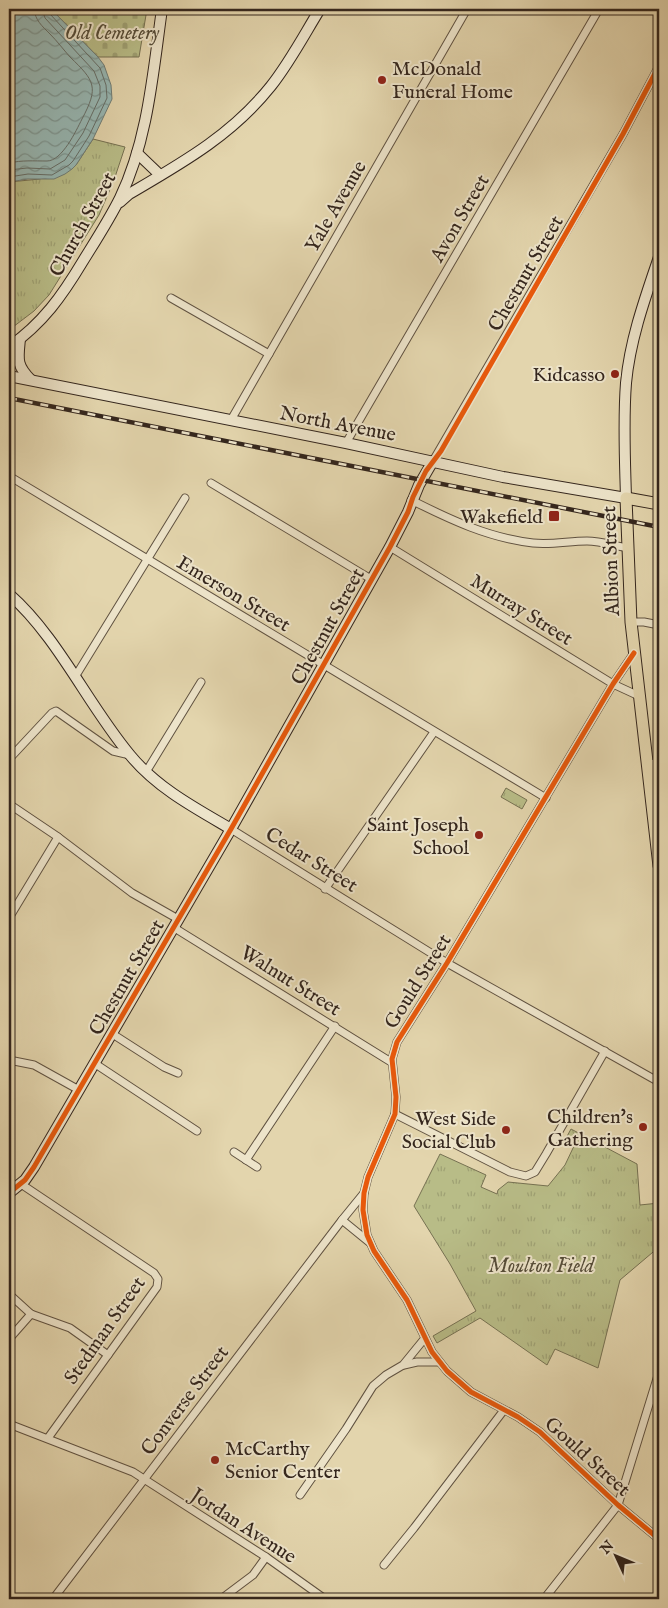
<svg xmlns="http://www.w3.org/2000/svg" width="668" height="1608" viewBox="0 0 668 1608" font-family="'IM FELL English',serif">
<style>
.cemetery{fill:url(#cemetery-stones);stroke:#767152}
.park{fill:url(#park-tufts);stroke:#767152}
.water{fill:url(#water-waves);stroke:#6f7d77}
.lines{fill:none;stroke-linecap:round;stroke-linejoin:round}
.shore{stroke:#666e68;stroke-width:1}
.street-casing{stroke:#605241;stroke-width:9}
.secondary-casing{stroke:#34261d;stroke-width:12}
.primary-casing{stroke:#34261d;stroke-width:13}
.street{stroke:#ede4ca;stroke-width:7}
.secondary{stroke:#ede4ca;stroke-width:10}
.primary{stroke:#e3d5ad;stroke-width:11}
.rail-casing{stroke:#34261d;stroke-width:4.5}
.rail{stroke:#ede4ca;stroke-width:2.5;stroke-dasharray:8;stroke-linecap:butt}
.cycleway-casing{stroke:#ede4ca;stroke-width:8}
.cycleway{stroke:#e8590c;stroke-width:5}
.poi-dot{fill:#8f2418;stroke:#ede4ca;stroke-width:2}
.labels{text-anchor:middle;stroke-width:4;stroke-linejoin:round;paint-order:stroke}
.park-label{font-size:20px;font-style:italic;fill:#554c38;stroke:#ede4ca}
.poi-label{font-size:20px;fill:#34261d;stroke:#ede4ca;text-anchor:end}
.street-label{font-size:20px;fill:#34261d;stroke:#ede4ca}
</style>
<defs>
<pattern id="cemetery-stones" width="16" height="16" patternUnits="userSpaceOnUse" patternTransform="scale(1.25)"><rect width="16" height="16" fill="#b8bc87"/><path d="M2 7V4a2 2 0 0 1 4 0v3zM10 15v-3a2 2 0 0 1 4 0v3z" fill="#9fa174"/></pattern>
<pattern id="park-tufts" width="24" height="20" patternUnits="userSpaceOnUse" patternTransform="scale(1.25)"><rect width="24" height="20" fill="#b8bc87"/><path d="M3 7l-1-3M5 7V3M7 7l1-3M15 17l-1-3M17 17v-4M19 17l1-3" fill="none" stroke="#9fa174"/></pattern>
<pattern id="water-waves" width="16" height="10" patternUnits="userSpaceOnUse" patternTransform="scale(1.25)"><rect width="16" height="10" fill="#97b7b3"/><path d="M0 5q4-4 8 0t8 0" fill="none" stroke="#7c9591"/></pattern>
</defs>
<rect width="100%" height="100%" fill="#e3d5ad"/>
<filter id="stains"><feTurbulence type="fractalNoise" baseFrequency=".004" numOctaves="4"/><feColorMatrix values="0 0 0 0 .2 0 0 0 0 .09 0 0 0 0 .02 0 0 0 .5 -.17"/></filter>
<radialGradient id="worn" r=".72"><stop offset=".6" stop-color="#630" stop-opacity="0"/><stop offset="1" stop-color="#630" stop-opacity=".3"/></radialGradient>
<polygon class="cemetery" points="51,9 147,9 139,57 98,57"/>
<g class="park">
<polygon points="93,139 125,147 114,180 99,215 49,295 34,311 9,330 9,182 40,179 76,165"/>
<polygon points="506,788 527,800 522,809 501,797"/>
<polygon points="571,1129 637,1164 640,1205 659,1203 659,1247 620,1280 598,1368 555,1349 547,1365 480,1318 437,1343 433,1336 476,1311 450,1264 414,1206 440,1154 486,1175 481,1187 497,1194 498,1190 508,1182 548,1186 565,1165 574,1146 565,1140"/>
</g>
<polygon class="water" points="9,9 51,9 98,57 104,65 111,85 112,99 93,139 76,165 72,169 65,174 54,179 28,179 9,182"/>
<g class="lines">
<g class="shore">
<path d="M9,163C22,160 34,161 47,161C62,161 76,131 82,119C99,87 95,81 70,57C63,49 57,41 50,34C42,26 35,20 34,9"/>
<polyline points="9,170 27,168 50,169 65,160 83,133 100,97 100,86 94,71 45,18 42,9"/>
<polyline points="9,177 28,174 52,175 69,165 73,161 89,136 107,98 106,85 100,68 50,14 48,9"/>
</g>
<g class="street-casing">
<g id="street">
<polyline points="171,298 269,354"/>
<polyline points="231,420 467,9"/>
<polyline points="346,443 599,9"/>
<polyline points="433,461 623,134 659,66"/>
<polyline points="9,476 546,798"/>
<polyline points="211,483 371,579"/>
<path d="M411,500C451,520 489,538 533,543C552,545 569,541 587,541C601,541 615,546 628,548"/>
<polyline points="390,547 613,684 639,696"/>
<polyline points="631,622 644,622 659,625"/>
<polyline points="634,653 613,684 447,963 397,1042 392,1059 396,1097 395,1114 368,1177 364,1193 363,1210 367,1235 374,1251 407,1300 432,1352 447,1371 471,1392 518,1417 540,1432 618,1505 659,1539"/>
<polyline points="75,677 185,498"/>
<polyline points="9,759 52,713 56,711 113,751 130,755"/>
<polyline points="647,764 659,763"/>
<polyline points="146,772 201,682"/>
<polyline points="9,804 58,837 132,893 178,919"/>
<polyline points="231,829 447,963 659,1082"/>
<polyline points="325,889 434,732"/>
<polyline points="9,918 58,837"/>
<polyline points="173,927 391,1062"/>
<polyline points="111,1033 164,1067 178,1073"/>
<polyline points="9,1060 34,1065 79,1090"/>
<polyline points="94,1063 197,1131"/>
<polyline points="395,1114 510,1172 526,1176 535,1172 546,1154 605,1051"/>
<polyline points="234,1152 257,1167"/>
<polyline points="246,1160 335,1026"/>
<polyline points="21,1184 154,1273 158,1279 157,1287 48,1438"/>
<polyline points="342,1220 369,1242"/>
<polyline points="9,1294 31,1314 70,1328 108,1355"/>
<polyline points="9,1339 31,1314"/>
<polyline points="404,1365 417,1362 439,1362"/>
<polyline points="9,1424 133,1472 266,1557 325,1599"/>
<polyline points="300,1495 346,1429 373,1386 386,1375 403,1365 425,1338"/>
<polyline points="384,1565 414,1528 504,1410"/>
<polyline points="53,1599 342,1220 364,1193"/>
<polyline points="221,1599 253,1575 266,1557"/>
<polyline points="544,1599 618,1505 659,1372"/>
</g>
</g>
<g class="secondary-casing">
<g id="secondary">
<polyline points="137,153 160,175"/>
<path d="M120,202L129,194C182,163 232,135 271,86C290,62 304,35 320,9"/>
<path d="M20,339C18,359 16,365 31,380"/>
<path d="M9,347C43,323 62,296 83,261C96,240 109,220 120,198C148,140 153,72 162,9"/>
<path d="M9,376L346,443L503,477L626,498C625,460 623,421 626,383C630,340 645,298 659,257"/>
<path d="M9,594C58,637 88,705 130,755C157,788 195,808 231,829"/>
<polyline points="9,1193 25,1180 34,1167 231,829 390,547 408,512 419,485 433,461"/>
</g>
</g>
<g class="primary-casing">
<polyline id="primary" points="659,504 626,498 631,622 659,866"/>
</g>
<use href="#street" class="street"/>
<use href="#secondary" class="secondary"/>
<use href="#primary" class="primary"/>
<g class="rail-casing">
<polyline id="rail" points="9,398 659,527"/>
</g>
<use href="#rail" class="rail"/>
<g class="cycleway-casing">
<g id="cycleway">
<polyline points="634,653 613,684 447,963 397,1042 392,1059 396,1097 395,1114 368,1177 364,1193 363,1210 367,1235 374,1251 407,1300 432,1352 447,1371 471,1392 518,1417 540,1432 618,1505 659,1539"/>
<polyline points="9,1193 25,1180 34,1167 231,829 390,547 408,512 413,497 426,471 441,451 623,134 659,66"/>
</g>
</g>
<use href="#cycleway" class="cycleway"/>
</g>
<g class="poi-dot">
<circle cx="382" cy="80" r="5"/>
<circle cx="615" cy="374" r="5"/>
<rect x="548" y="510" width="12" height="12" rx="2.5"/>
<circle cx="479" cy="835" r="5"/>
<circle cx="643" cy="1127" r="5"/>
<circle cx="506" cy="1130" r="5"/>
<circle cx="215" cy="1460" r="5"/>
</g>
<g class="labels">
<g class="park-label">
<text x="112" y="39">Old Cemetery</text>
<text x="541" y="1272">Moulton Field</text>
</g>
<g class="poi-label">
<text x="392" y="75" text-anchor="start">McDonald<tspan x="392" dy="23">Funeral Home</tspan></text>
<text x="605" y="381">Kidcasso</text>
<text x="543" y="523">Wakefield</text>
<text x="469" y="831">Saint Joseph<tspan x="469" dy="23">School</tspan></text>
<text x="633" y="1123">Children's<tspan x="633" dy="23">Gathering</tspan></text>
<text x="496" y="1125">West Side<tspan x="496" dy="23">Social Club</tspan></text>
<text x="225" y="1455" text-anchor="start">McCarthy<tspan x="225" dy="23">Senior Center</tspan></text>
</g>
<g class="street-label">
<text transform="translate(335 206) rotate(-60)" y="7">Yale Avenue</text>
<text transform="translate(459 218) rotate(-60)" y="7">Avon Street</text>
<text transform="translate(82 224) rotate(-61)" y="7">Church Street</text>
<text transform="translate(525 273) rotate(-60)" y="7">Chestnut Street</text>
<text transform="translate(338 423) rotate(11)" y="7">North Avenue</text>
<text transform="translate(610 561) rotate(-92)" y="7">Albion Street</text>
<text transform="translate(234 593) rotate(31)" y="7">Emerson Street</text>
<text transform="translate(522 609) rotate(32)" y="7">Murray Street</text>
<text transform="translate(327 626) rotate(-61)" y="7">Chestnut Street</text>
<text transform="translate(312 859) rotate(32)" y="7">Cedar Street</text>
<text transform="translate(126 977) rotate(-60)" y="7">Chestnut Street</text>
<text transform="translate(291 980) rotate(32)" y="7">Walnut Street</text>
<text transform="translate(417 981) rotate(-58)" y="7">Gould Street</text>
<text transform="translate(104 1330) rotate(-55)" y="7">Stedman Street</text>
<text transform="translate(184 1400) rotate(-53)" y="7">Converse Street</text>
<text transform="translate(588 1456) rotate(42)" y="7">Gould Street</text>
<text transform="translate(244 1525) rotate(33)" y="7">Jordan Avenue</text>
</g>
</g>
<rect width="668" height="1608" fill="none" stroke="#e3d5ad" stroke-width="30"/>
<rect x="10" y="10" width="648" height="1588" fill="none" stroke="#34261d" stroke-width="2.5"/>
<rect x="15" y="15" width="638" height="1578" fill="none" stroke="#34261d"/>
<g transform="translate(616 1556) rotate(314)" stroke="#ede4ca" stroke-width="4" paint-order="stroke">
<path d="M0-4L9 19L0 12L-9 19Z" fill="#34261d"/>
<text y="-8" font-size="14" font-weight="bold" text-anchor="middle" fill="#34261d">N</text>
</g>
<rect width="100%" height="100%" filter="url(#stains)"/>
<rect width="100%" height="100%" fill="url(#worn)"/>
</svg>
